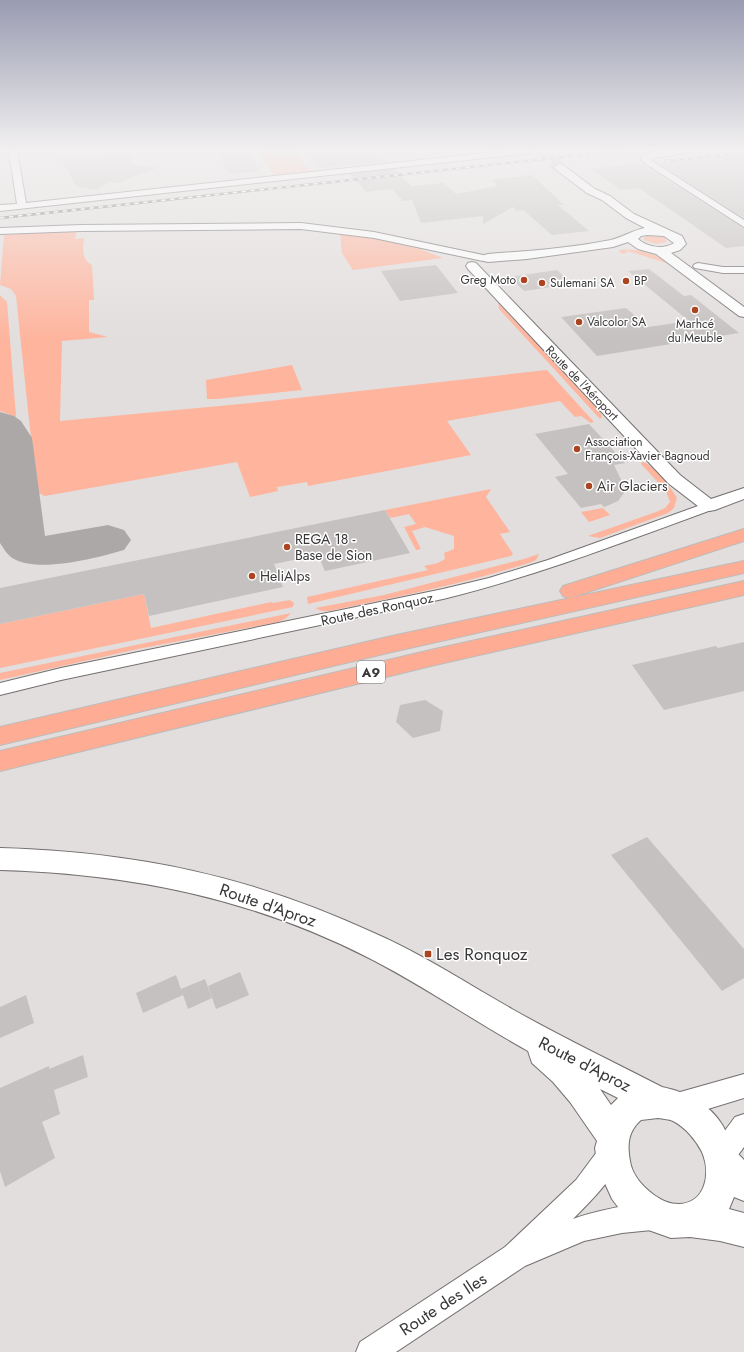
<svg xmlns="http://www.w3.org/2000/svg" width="744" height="1352" viewBox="0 0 744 1352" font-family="Jost,sans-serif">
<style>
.green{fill:#feb49d}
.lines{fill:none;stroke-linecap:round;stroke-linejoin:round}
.taxiway{fill:#aca8a8;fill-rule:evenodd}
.building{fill:#c5c1c0}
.secondary-tunnel{stroke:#c0bdbc;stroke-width:12;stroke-dasharray:12 5.5;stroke-linecap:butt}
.street-casing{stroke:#736f6e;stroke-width:2}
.secondary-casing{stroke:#736f6e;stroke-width:2}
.highway-casing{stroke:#bcbbbb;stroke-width:2}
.street{fill:#fff;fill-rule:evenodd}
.secondary{fill:#fff;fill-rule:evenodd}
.highway{fill:#fead94;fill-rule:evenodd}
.rail-casing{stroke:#757372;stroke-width:2.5}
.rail{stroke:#fff;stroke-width:1.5;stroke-dasharray:4.5;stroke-linecap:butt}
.poi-dot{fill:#ab4421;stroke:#fff;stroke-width:1.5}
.labels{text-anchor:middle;stroke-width:3;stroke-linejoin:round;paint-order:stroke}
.far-poi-label{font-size:12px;fill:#393737;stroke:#fff;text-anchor:start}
.far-street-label{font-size:12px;fill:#393737;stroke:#fff}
.shield{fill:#fff;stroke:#747373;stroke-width:1}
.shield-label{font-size:13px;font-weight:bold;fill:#393737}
.poi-label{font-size:14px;fill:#393737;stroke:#fff;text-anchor:start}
.street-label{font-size:14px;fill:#393737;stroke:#fff}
.near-street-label{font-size:17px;fill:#393737;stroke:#fff}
.near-poi-label{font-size:17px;fill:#393737;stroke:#fff;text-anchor:start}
</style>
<rect width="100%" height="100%" fill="#e2dedd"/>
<g class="green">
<polygon points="258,151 294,151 309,171 274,175"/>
<path d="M77,230L75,239L84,238C83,249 81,259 92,265L94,300H89V332L108,337L62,341L60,421L251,403L547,370L594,422L591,423L581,416L575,417L560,401L447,421L471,455L308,486L307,482L277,487L278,491L250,497L237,462L45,496L39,493L30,429L16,296L11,289L0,285L4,235Z"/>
<polygon points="340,233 380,240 420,249 443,258 353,270 342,253"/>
<polygon points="653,235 664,237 667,242 656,244 644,240 643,239 646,236"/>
<path d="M620,250C639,249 654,252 669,264L628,251L624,254L619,252Z"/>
<polygon points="0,295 7,302 16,417 0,411"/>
<polygon points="498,302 600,412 602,417 600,419 499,309"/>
<polygon points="292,365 302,390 217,399 207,399 206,380"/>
<path d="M642,462C650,461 673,490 677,498L674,508L668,513L600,538L588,536L656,512L665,508L670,502L666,491L641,464Z"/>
<polygon points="491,489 486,497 510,532 500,534 513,554 511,556 308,604 307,597 428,570 424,566 438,563 445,559 444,553 454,549 454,536 425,527 412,531 421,549 416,550 404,527 416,524 409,514 390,518 385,510"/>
<polygon points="603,508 610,515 589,522 581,512"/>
<path d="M539,554L536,560L532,562C466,583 398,597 329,611H322L315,608L384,595L524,559Z"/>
<polygon points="144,594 151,628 271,602 273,603 290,600 294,603 293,607 0,668 0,624"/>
<polygon points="291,613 285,619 278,622 138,649 0,680 0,673"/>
</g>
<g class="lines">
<path class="taxiway" d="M0,412L14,416L21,421L32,438L45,536L108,525L124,530L131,540L124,550C96,558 41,573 14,559C8,556 4,549 0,543Z"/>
</g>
<g class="building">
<polygon points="105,151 135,151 131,164 159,168 129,178 121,183 109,182 96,190 77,187 61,158 108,154"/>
<polygon points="216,151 248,151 260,171 229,174"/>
<polygon points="306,151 378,151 388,162 319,168"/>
<polygon points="744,155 744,218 658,163"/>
<polygon points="634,164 637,165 644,165 744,228 744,246 726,248 639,188 621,190 591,169"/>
<polygon points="395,169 411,186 444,183 456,194 498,186 491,180 532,175 564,205 558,205 589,231 552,235 523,210 517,211 513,207 483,224 483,216 421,223 412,200 403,201 392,189 366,192 350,174"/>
<polygon points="436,265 458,293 400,301 381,271"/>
<polygon points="649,269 684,296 691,295 739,333 597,356 561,317 626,308 648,327 689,321 628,271"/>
<polygon points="557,270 572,284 524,291 510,277"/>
<polygon points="589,424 625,463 614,465 624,486 624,493 618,501 609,505 604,507 601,504 581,508 555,477 568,474 535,434"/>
<polygon points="385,510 410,553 325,571 318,555 274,564 283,587 149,616 144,594 0,624 0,588"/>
<polygon points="744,642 744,691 664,710 632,665 716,646 718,648"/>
<polygon points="425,700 443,711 440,731 413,738 396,722 400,705"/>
<polygon points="647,837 744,949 744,978 722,991 611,855"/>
<polygon points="240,972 249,995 216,1009 208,986"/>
<polygon points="176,975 183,995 143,1013 136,993"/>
<polygon points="205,979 212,998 188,1009 181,989"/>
<polygon points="26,995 34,1023 0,1038 0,1007"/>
<polygon points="83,1055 88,1077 54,1090 60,1114 42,1122 55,1158 5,1187 0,1171 0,1088 49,1066 49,1069"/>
</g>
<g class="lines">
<polyline class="secondary-tunnel" points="538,151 559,167"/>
<g class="street-casing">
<g id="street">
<polygon points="9,151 17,151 26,203 504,151 534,151 530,153 0,211 0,205 17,204"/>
<polygon points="660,151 690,151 686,153 649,159 744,220 744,227 643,162 641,158 646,153"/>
<polygon points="301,223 374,232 483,255 488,258 483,261 374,238 301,229 81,231 0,234 0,228 81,225"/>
<polygon points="698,263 723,267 744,267 744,273 723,273 695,268 693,266 695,264"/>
<path d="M709,502L714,503L716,506L714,509C624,542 536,576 443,599L61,680L0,695V683L61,668L443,589L489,578L548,560Z"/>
<polygon points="744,1074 744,1098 698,1112 675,1117 666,1114 663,1105 666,1096"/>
<polygon points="744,1114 744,1147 730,1166 721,1170 712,1166 708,1157 712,1148 735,1117"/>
<path d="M611,1141L620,1145L624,1154C613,1179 592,1200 573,1219C588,1213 638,1201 653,1204C656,1205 659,1207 661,1208L665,1217L661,1226L652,1230L622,1233L584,1241L525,1266L396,1352H356L360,1342L505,1247L576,1180L602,1145Z"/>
</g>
</g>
<g class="secondary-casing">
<g id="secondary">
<path d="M559,164L563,165L595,189L610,196L634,214L682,236L686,244L680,250L671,253L744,307V317L739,316L656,254L638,249L628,242L613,247L527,259L488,262L484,261L482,258L484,255L488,254C529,251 570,248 611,240C623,237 633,230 645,228L626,218L602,200L587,193L555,169L554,167ZM647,235L664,236L674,243C663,250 647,247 638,239L641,236Z"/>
<polygon points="472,262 476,263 680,475 711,499 744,488 744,499 715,510 709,511 703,510 668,483 468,269 466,266 468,263"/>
<path d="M0,848C136,852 251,876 374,933C422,954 466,983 512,1009C561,1037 612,1061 662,1087C686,1092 710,1104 723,1126C727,1133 729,1141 733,1149C736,1153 741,1156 744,1160V1201L734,1197L729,1209L744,1213V1247L720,1241L690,1237L671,1238L640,1227L624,1215L612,1199L598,1168L595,1148L597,1141L570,1102L553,1082L532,1063L528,1051C474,1021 424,986 369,958C251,898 132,874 0,870ZM600,1089L618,1098L611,1105ZM658,1118C663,1119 669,1119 673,1121C685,1127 696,1140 702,1152C711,1173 706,1203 679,1204C669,1204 663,1201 654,1195C643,1187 632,1175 630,1161C627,1145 628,1131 641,1120Z"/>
</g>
</g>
<g class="highway-casing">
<g id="highway">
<polygon points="744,529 744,541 570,598 563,596 560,591 563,586"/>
<polygon points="744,561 744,573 392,652 0,745 0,727 392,636"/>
<polygon points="744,581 744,595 435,665 0,771 0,751 435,649"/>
</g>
</g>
<use href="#street" class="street"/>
<use href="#secondary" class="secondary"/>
<use href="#highway" class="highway"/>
<g class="rail-casing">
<g id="rail">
<polyline points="666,161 744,153"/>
<polyline points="0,218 618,151"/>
</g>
</g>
<use href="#rail" class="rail"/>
</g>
<linearGradient id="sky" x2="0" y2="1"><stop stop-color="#999bb1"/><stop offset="0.44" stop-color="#f2f0f0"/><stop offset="1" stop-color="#f2f0f0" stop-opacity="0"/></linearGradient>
<rect width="744" height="341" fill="url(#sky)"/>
<g class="poi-dot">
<circle cx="524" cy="280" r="4"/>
<circle cx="626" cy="281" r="4"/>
<circle cx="542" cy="283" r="4"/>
<circle cx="695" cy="310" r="4"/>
<circle cx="579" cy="322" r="4"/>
<circle cx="577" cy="449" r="4"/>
<circle cx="589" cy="486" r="4"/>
<circle cx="287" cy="547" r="4"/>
<circle cx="252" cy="576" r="4"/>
<rect x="424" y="950" width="8" height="8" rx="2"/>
</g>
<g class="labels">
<g class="far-poi-label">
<text x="516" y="284" text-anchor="end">Greg Moto</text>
<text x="634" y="285">BP</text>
<text x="550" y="287">Sulemani SA</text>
<text x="587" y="326">Valcolor SA</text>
<text x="695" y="328" text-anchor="middle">Marhcé<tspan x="695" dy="14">du Meuble</tspan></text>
<text x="585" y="446">Association<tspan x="585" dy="14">François-Xavier Bagnoud</tspan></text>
</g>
<g class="far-street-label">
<text transform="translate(582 383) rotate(46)" y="4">Route de l'Aéroport</text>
</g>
<rect class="shield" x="357" y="661" width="28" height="22" rx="3"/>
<g class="shield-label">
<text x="371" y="677">A9</text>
</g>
<g class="poi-label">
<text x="597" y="491">Air Glaciers</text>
<text x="295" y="544">REGA 18 -<tspan x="295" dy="16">Base de Sion</tspan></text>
<text x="260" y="581">HeliAlps</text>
</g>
<g class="street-label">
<text transform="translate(377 609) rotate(-12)" y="5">Route des Ronquoz</text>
</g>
<g class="near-street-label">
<text transform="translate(268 905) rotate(19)" y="6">Route d'Aproz</text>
<text transform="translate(585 1064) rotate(27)" y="6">Route d'Aproz</text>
<text transform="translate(443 1304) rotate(-33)" y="6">Route des Iles</text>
</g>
<g class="near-poi-label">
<text x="436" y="960">Les Ronquoz</text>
</g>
</g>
</svg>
